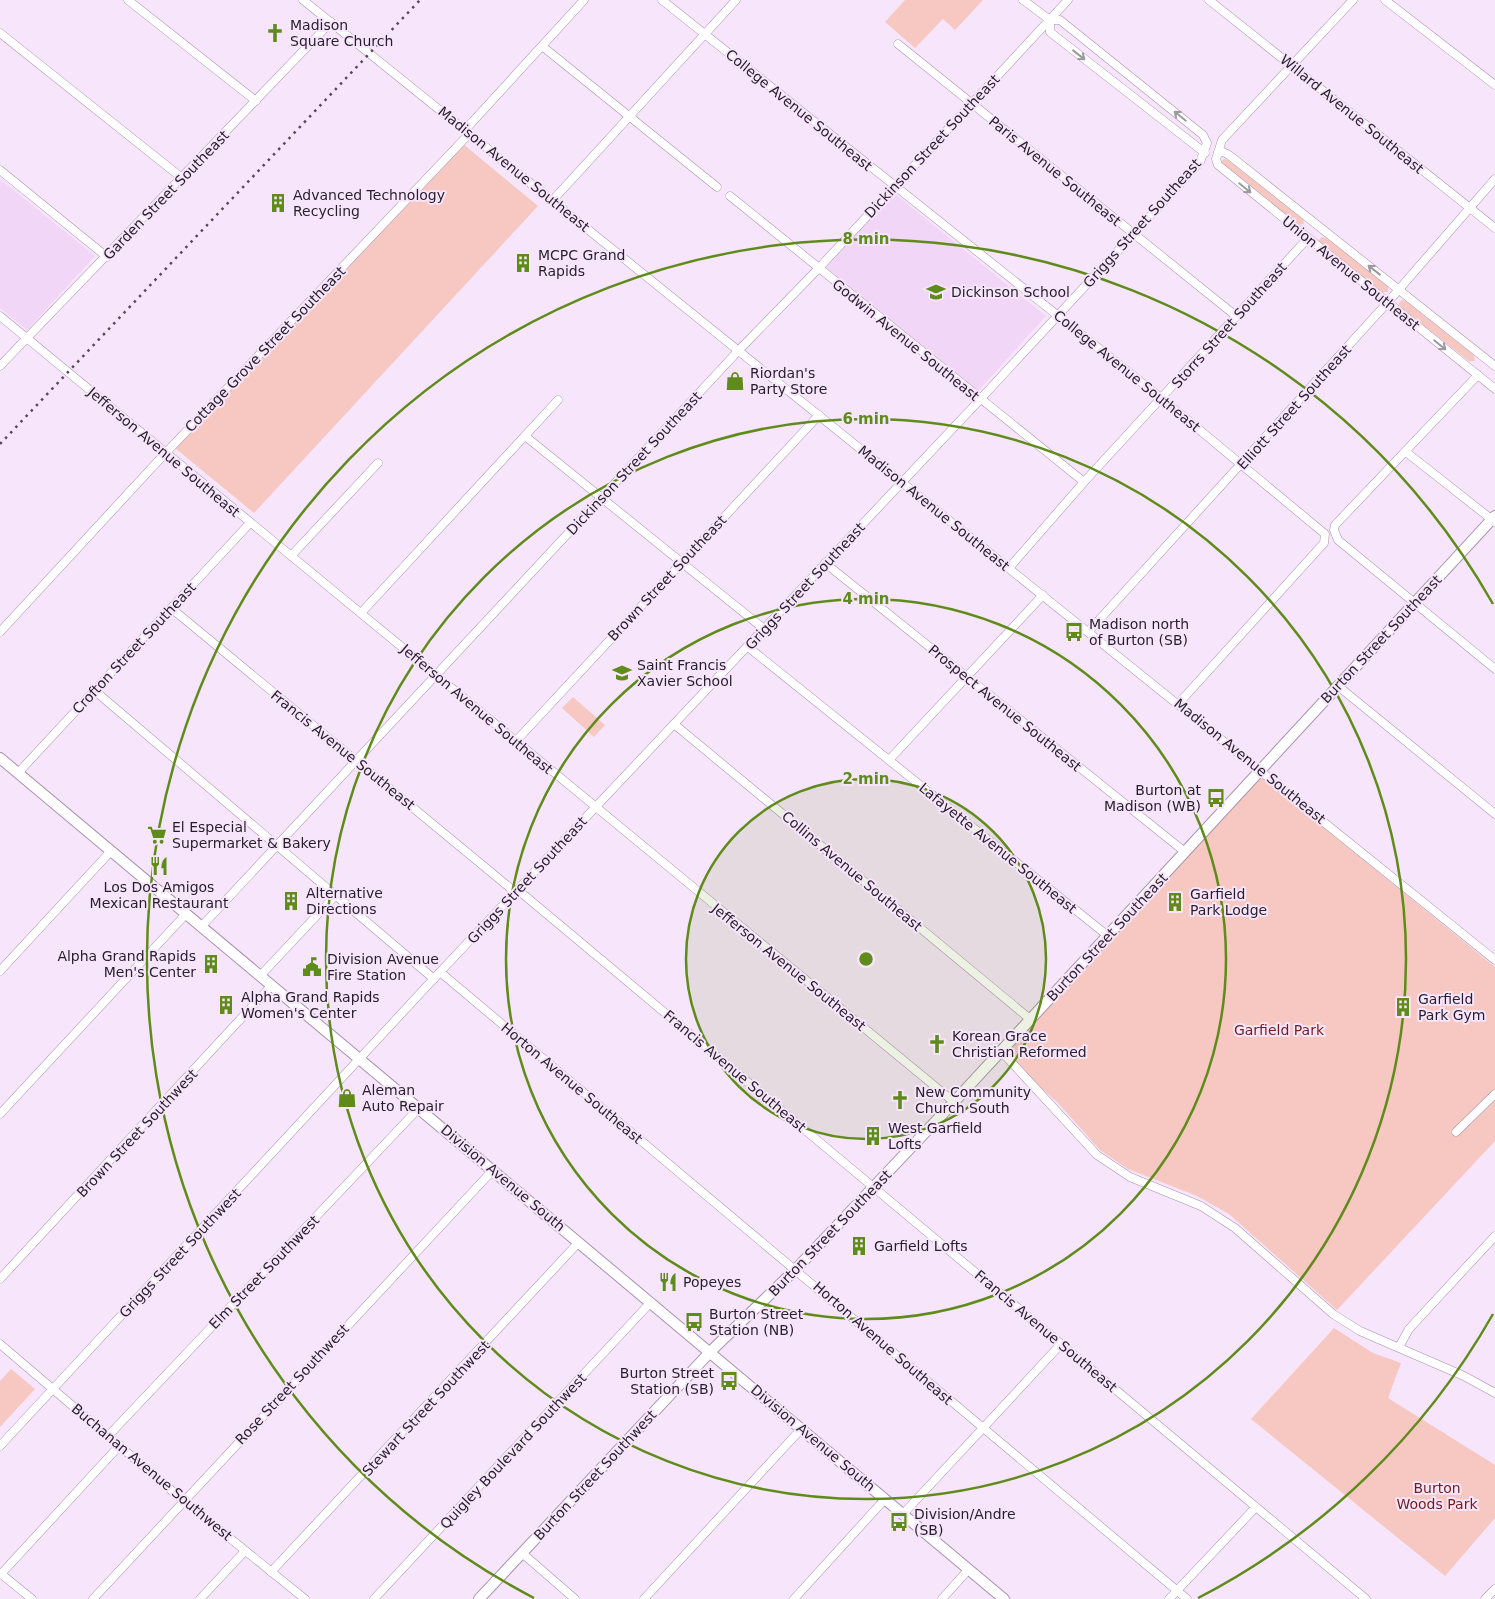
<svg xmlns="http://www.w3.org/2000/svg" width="1495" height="1599" viewBox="0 0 1495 1599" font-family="'DejaVu Sans',sans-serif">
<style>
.built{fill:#f1d6f8}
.green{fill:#f7c8c2}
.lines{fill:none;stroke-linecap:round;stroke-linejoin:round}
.minor-casing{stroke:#a692ac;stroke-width:9}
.major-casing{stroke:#a692ac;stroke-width:12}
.minor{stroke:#fff;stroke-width:8}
.major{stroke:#fff;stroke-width:10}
.rail{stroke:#544a57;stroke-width:2.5;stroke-dasharray:2.5 5;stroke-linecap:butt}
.oneway{stroke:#9d9a9f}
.ring{fill:none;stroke:#5f8b1b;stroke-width:2.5}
.labels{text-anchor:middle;stroke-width:4;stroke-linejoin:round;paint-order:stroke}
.poi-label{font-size:14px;fill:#261e29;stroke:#f7e5fc;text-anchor:start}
.street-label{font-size:14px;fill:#261e29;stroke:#f7e5fc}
.park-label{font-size:14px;fill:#6c1e1a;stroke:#f7e5fc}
.centre{fill:#5f8b1b;stroke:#f7e5fc;stroke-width:2.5}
.ring-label{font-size:15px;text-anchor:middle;font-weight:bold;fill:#5f8b1b;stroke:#f7e5fc;stroke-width:4;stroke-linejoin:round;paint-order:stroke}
</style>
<rect width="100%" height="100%" fill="#f7e5fc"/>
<g class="built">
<polygon points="0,179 95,256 27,330 0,308"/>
<polygon points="894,193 1046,316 978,391 826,267"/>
</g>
<g class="green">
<polygon points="905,0 983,0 955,30 943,19 915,48 885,22"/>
<polygon points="463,144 538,206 254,513 175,448"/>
<polygon points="1224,159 1228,160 1303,218 1304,224 1298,225 1223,166 1221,162"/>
<polygon points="1322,237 1326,238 1388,286 1388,292 1382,292 1321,244 1319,240"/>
<polygon points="1402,300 1406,301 1474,355 1475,361 1469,361 1400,307 1399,303"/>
<polygon points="573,697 605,725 594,737 562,708"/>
<polygon points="1262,777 1495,967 1495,1141 1337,1310 1229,1214 1197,1196 1128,1169 1100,1150 1058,1103 1003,1054"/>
<polygon points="1334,1328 1373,1353 1401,1363 1388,1398 1495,1465 1495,1518 1445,1576 1251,1419"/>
<polygon points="11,1369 35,1389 0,1427 0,1381"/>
</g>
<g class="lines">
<g class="minor-casing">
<g id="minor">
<polyline points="128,0 256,101"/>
<polyline points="303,0 1495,960"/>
<polyline points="662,0 1161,398 1325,534 1324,543 1179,703"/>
<polyline points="1209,0 1495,228"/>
<polyline points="1353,0 1222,140 1216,159 1218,165 1495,389"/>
<polyline points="1385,0 1495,85"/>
<polyline points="1050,20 1050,32 1205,153"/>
<polyline points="0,33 182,178"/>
<polyline points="898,44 1236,316"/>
<polyline points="542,46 717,187"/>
<polyline points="465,130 584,0"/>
<polyline points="1218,153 1223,152 1229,155 1495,366"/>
<polyline points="0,170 107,257"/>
<polyline points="730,196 1084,482"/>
<polyline points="552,201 736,0"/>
<polyline points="0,316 954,1102"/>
<polyline points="0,366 331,22"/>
<polyline points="1478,375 1335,525 1334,530 1338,540 1495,669"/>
<polyline points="525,436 764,629"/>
<polyline points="1406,452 1495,522"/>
<polyline points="291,556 378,463"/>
<polyline points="825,563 1185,852"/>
<polyline points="1009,568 1084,482 1308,238"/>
<polyline points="171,608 515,892"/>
<polyline points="361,613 558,400"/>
<polyline points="1089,631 1388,302 1495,179"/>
<polyline points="0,632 159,460 469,134"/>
<polyline points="748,647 1108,936"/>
<polyline points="1338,686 1495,814"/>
<polyline points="95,691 434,979"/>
<polyline points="674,724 1030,1019"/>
<polyline points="516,741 819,415"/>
<polyline points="889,760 1043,595"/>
<polyline points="18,773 250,523"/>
<polyline points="518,890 1366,1599"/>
<polyline points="201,927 739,350 818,269 1068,0"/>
<polyline points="0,971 111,851"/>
<polyline points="440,972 1187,1599"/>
<polyline points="260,976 336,895"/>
<polyline points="1001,1051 1097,1155 1130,1177 1201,1206 1235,1228 1333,1314 1360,1331 1464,1376 1495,1393"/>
<polyline points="0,1114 186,914"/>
<polyline points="1456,1132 1495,1094"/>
<polyline points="0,1279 272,985"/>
<polyline points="0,1344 184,1501 305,1599"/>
<polyline points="1399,1347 1409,1329 1495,1236"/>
<polyline points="109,1435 419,1108"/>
<polyline points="0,1446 440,972 974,406 1200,162 1207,143 1203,135 1060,20 1050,20 1023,0"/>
<polyline points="903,1514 1061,1344"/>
<polyline points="522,1553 575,1599"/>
<polyline points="271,1572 579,1242"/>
<polyline points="0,1573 32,1599"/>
<polyline points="1,1574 120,1445"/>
<polyline points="93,1599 493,1170"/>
<polyline points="200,1599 245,1551"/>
<polyline points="374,1599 651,1302"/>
<polyline points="644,1599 802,1428"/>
<polyline points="794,1599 885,1499"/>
<polyline points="942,1599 968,1570"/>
<polyline points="1169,1599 1256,1507"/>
<polyline points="1485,1599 1495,1589"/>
</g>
</g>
<g class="major-casing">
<g id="major">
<polyline points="0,758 1004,1599"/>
<polyline points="479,1599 711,1351 796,1269 954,1102 1495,516"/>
</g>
</g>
<use href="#minor" class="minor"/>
<use href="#major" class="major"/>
<polyline class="rail" points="0,444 420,0"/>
</g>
<defs><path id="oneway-shaft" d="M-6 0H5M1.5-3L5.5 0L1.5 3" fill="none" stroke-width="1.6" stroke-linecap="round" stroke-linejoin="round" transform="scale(1.25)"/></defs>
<g class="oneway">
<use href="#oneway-shaft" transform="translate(1079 55) rotate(38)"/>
<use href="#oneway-shaft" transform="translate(1180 116) rotate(-141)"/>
<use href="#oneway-shaft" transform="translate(1245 188) rotate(39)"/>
<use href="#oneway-shaft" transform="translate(1374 270) rotate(-142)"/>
<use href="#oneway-shaft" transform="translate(1440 345) rotate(39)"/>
</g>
<circle cx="866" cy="959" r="180" fill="#5f8b1b" fill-opacity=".12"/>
<g class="ring">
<circle cx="866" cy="959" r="180"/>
<circle cx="866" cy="959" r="360"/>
<circle cx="866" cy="959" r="540"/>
<path d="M1493 1314A720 720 0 0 1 1198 1598M534 1598A720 720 0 1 1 1493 604"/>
</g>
<defs>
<g id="church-bare" transform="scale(1.5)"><path d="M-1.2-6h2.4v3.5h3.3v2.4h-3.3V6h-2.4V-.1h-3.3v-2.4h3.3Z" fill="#5f8b1b" stroke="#f7e5fc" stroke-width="2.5" paint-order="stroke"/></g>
<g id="building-bare" transform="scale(1.5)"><path d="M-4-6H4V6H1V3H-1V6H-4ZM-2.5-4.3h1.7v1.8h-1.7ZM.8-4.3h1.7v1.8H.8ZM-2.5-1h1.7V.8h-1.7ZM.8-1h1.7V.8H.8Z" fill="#5f8b1b" stroke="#f7e5fc" stroke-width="2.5" paint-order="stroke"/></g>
<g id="school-bare" transform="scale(1.5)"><path d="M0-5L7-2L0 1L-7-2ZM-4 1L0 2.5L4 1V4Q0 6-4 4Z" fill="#5f8b1b" stroke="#f7e5fc" stroke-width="2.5" paint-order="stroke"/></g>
<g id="shop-bare" transform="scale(1.5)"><path d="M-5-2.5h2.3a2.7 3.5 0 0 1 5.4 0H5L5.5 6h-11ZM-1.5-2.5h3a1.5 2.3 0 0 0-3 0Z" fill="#5f8b1b" stroke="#f7e5fc" stroke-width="2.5" paint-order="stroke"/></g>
<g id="bus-bare" transform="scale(1.5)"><path d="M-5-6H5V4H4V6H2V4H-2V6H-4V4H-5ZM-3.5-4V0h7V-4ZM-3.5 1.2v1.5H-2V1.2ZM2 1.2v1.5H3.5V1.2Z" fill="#5f8b1b" stroke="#f7e5fc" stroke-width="2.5" paint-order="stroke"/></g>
<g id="supermarket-bare" transform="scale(1.5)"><path d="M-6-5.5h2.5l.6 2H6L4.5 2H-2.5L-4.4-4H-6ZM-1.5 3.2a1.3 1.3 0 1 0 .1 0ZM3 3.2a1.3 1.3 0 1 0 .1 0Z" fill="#5f8b1b" stroke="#f7e5fc" stroke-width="2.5" paint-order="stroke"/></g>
<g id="restaurant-bare" transform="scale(1.5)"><path d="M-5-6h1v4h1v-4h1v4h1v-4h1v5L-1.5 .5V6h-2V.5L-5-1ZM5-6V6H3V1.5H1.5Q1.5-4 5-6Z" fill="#5f8b1b" stroke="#f7e5fc" stroke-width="2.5" paint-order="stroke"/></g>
<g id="civic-bare" transform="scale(1.5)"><path d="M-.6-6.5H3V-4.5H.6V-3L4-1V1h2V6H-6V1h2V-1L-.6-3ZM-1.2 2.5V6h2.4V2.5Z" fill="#5f8b1b" stroke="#f7e5fc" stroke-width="2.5" paint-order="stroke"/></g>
</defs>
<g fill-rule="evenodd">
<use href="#church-bare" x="275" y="33"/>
<use href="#building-bare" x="278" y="203"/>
<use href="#building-bare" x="523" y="263"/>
<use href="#school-bare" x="936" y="292"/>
<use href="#shop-bare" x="735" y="381"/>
<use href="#bus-bare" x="1074" y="632"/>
<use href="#school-bare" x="622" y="673"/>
<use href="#bus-bare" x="1216" y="798"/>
<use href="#supermarket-bare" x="157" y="835"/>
<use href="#restaurant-bare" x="159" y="866"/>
<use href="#building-bare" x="291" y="901"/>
<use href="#building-bare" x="1175" y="902"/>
<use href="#building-bare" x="211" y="964"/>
<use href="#civic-bare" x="312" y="967"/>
<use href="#building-bare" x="226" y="1005"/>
<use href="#building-bare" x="1403" y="1007"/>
<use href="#church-bare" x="937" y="1044"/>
<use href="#shop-bare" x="347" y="1098"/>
<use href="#church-bare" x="900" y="1100"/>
<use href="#building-bare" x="873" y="1136"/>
<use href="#building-bare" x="859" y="1246"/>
<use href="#restaurant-bare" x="668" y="1282"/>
<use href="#bus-bare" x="694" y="1322"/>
<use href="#bus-bare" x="729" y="1381"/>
<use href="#bus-bare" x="899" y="1522"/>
</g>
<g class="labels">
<g class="poi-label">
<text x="290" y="30">Madison<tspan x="290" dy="16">Square Church</tspan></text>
<text x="293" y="200">Advanced Technology<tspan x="293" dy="16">Recycling</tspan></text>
<text x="538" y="260">MCPC Grand<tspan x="538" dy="16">Rapids</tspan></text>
<text x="951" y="297">Dickinson School</text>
<text x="750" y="378">Riordan's<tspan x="750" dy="16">Party Store</tspan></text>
<text x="1089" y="629">Madison north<tspan x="1089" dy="16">of Burton (SB)</tspan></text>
<text x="637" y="670">Saint Francis<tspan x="637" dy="16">Xavier School</tspan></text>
<text x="1201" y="795" text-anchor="end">Burton at<tspan x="1201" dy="16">Madison (WB)</tspan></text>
<text x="172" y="832">El Especial<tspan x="172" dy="16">Supermarket &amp; Bakery</tspan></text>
<text x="159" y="892" text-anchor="middle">Los Dos Amigos<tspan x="159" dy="16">Mexican Restaurant</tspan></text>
<text x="306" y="898">Alternative<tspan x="306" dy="16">Directions</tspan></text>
<text x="1190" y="899">Garfield<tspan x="1190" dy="16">Park Lodge</tspan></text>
<text x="196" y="961" text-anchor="end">Alpha Grand Rapids<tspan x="196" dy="16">Men's Center</tspan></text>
<text x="327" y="964">Division Avenue<tspan x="327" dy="16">Fire Station</tspan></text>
<text x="241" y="1002">Alpha Grand Rapids<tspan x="241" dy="16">Women's Center</tspan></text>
<text x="1418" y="1004">Garfield<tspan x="1418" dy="16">Park Gym</tspan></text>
<text x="952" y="1041">Korean Grace<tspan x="952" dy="16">Christian Reformed</tspan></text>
<text x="362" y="1095">Aleman<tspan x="362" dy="16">Auto Repair</tspan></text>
<text x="915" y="1097">New Community<tspan x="915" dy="16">Church South</tspan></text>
<text x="888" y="1133">West Garfield<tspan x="888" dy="16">Lofts</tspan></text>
<text x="874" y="1251">Garfield Lofts</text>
<text x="683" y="1287">Popeyes</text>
<text x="709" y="1319">Burton Street<tspan x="709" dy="16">Station (NB)</tspan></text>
<text x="714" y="1378" text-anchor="end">Burton Street<tspan x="714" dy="16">Station (SB)</tspan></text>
<text x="914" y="1519">Division/Andre<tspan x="914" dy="16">(SB)</tspan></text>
</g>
<g class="street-label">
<text transform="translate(799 110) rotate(39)" y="5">College Avenue Southeast</text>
<text transform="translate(1352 114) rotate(39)" y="5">Willard Avenue Southeast</text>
<text transform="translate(932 146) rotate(-47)" y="5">Dickinson Street Southeast</text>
<text transform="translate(514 169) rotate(39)" y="5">Madison Avenue Southeast</text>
<text transform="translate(1055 171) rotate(39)" y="5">Paris Avenue Southeast</text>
<text transform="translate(166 195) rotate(-46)" y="5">Garden Street Southeast</text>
<text transform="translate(1142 223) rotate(-48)" y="5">Griggs Street Southeast</text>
<text transform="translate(1351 273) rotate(39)" y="5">Union Avenue Southeast</text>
<text transform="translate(1229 325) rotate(-48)" y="5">Storrs Street Southeast</text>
<text transform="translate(906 340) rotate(39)" y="5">Godwin Avenue Southeast</text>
<text transform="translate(265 349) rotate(-46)" y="5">Cottage Grove Street Southeast</text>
<text transform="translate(1127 371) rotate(39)" y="5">College Avenue Southeast</text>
<text transform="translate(1294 407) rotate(-48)" y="5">Elliott Street Southeast</text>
<text transform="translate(164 452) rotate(40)" y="5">Jefferson Avenue Southeast</text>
<text transform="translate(634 463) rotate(-47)" y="5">Dickinson Street Southeast</text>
<text transform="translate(934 508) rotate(39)" y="5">Madison Avenue Southeast</text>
<text transform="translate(667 578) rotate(-47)" y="5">Brown Street Southeast</text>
<text transform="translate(805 586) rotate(-47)" y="5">Griggs Street Southeast</text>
<text transform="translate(1381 639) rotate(-47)" y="5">Burton Street Southeast</text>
<text transform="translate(134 648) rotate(-47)" y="5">Crofton Street Southeast</text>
<text transform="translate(1005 708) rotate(39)" y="5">Prospect Avenue Southeast</text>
<text transform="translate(477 709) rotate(40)" y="5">Jefferson Avenue Southeast</text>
<text transform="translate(343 750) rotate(39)" y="5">Francis Avenue Southeast</text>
<text transform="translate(1250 761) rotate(39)" y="5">Madison Avenue Southeast</text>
<text transform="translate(998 848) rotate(39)" y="5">Lafayette Avenue Southeast</text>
<text transform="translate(852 871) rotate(40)" y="5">Collins Avenue Southeast</text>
<text transform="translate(527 880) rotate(-47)" y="5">Griggs Street Southeast</text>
<text transform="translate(1107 937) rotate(-47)" y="5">Burton Street Southeast</text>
<text transform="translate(789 967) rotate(39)" y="5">Jefferson Avenue Southeast</text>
<text transform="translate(735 1071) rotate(40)" y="5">Francis Avenue Southeast</text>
<text transform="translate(572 1083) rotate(40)" y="5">Horton Avenue Southeast</text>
<text transform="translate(137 1133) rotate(-47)" y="5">Brown Street Southwest</text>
<text transform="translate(503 1178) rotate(40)" y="5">Division Avenue South</text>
<text transform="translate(830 1233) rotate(-46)" y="5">Burton Street Southeast</text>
<text transform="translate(180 1253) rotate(-47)" y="5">Griggs Street Southwest</text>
<text transform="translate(264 1272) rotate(-46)" y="5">Elm Street Southwest</text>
<text transform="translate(1046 1331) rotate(40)" y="5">Francis Avenue Southeast</text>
<text transform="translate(883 1343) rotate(41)" y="5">Horton Avenue Southeast</text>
<text transform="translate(292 1384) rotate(-47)" y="5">Rose Street Southwest</text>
<text transform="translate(426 1408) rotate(-47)" y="5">Stewart Street Southwest</text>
<text transform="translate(813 1438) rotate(40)" y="5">Division Avenue South</text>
<text transform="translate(513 1451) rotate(-47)" y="5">Quigley Boulevard Southwest</text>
<text transform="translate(152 1472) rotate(40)" y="5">Buchanan Avenue Southwest</text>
<text transform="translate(595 1475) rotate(-47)" y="5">Burton Street Southwest</text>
</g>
<g class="park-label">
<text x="1279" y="1035">Garfield Park</text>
<text x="1437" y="1493">Burton<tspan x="1437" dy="16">Woods Park</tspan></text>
</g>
</g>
<circle cx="866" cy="959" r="8" class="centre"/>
<g class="ring-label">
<text x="866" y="244">8 min</text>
<text x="866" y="424">6 min</text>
<text x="866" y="604">4 min</text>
<text x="866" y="784">2 min</text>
</g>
</svg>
